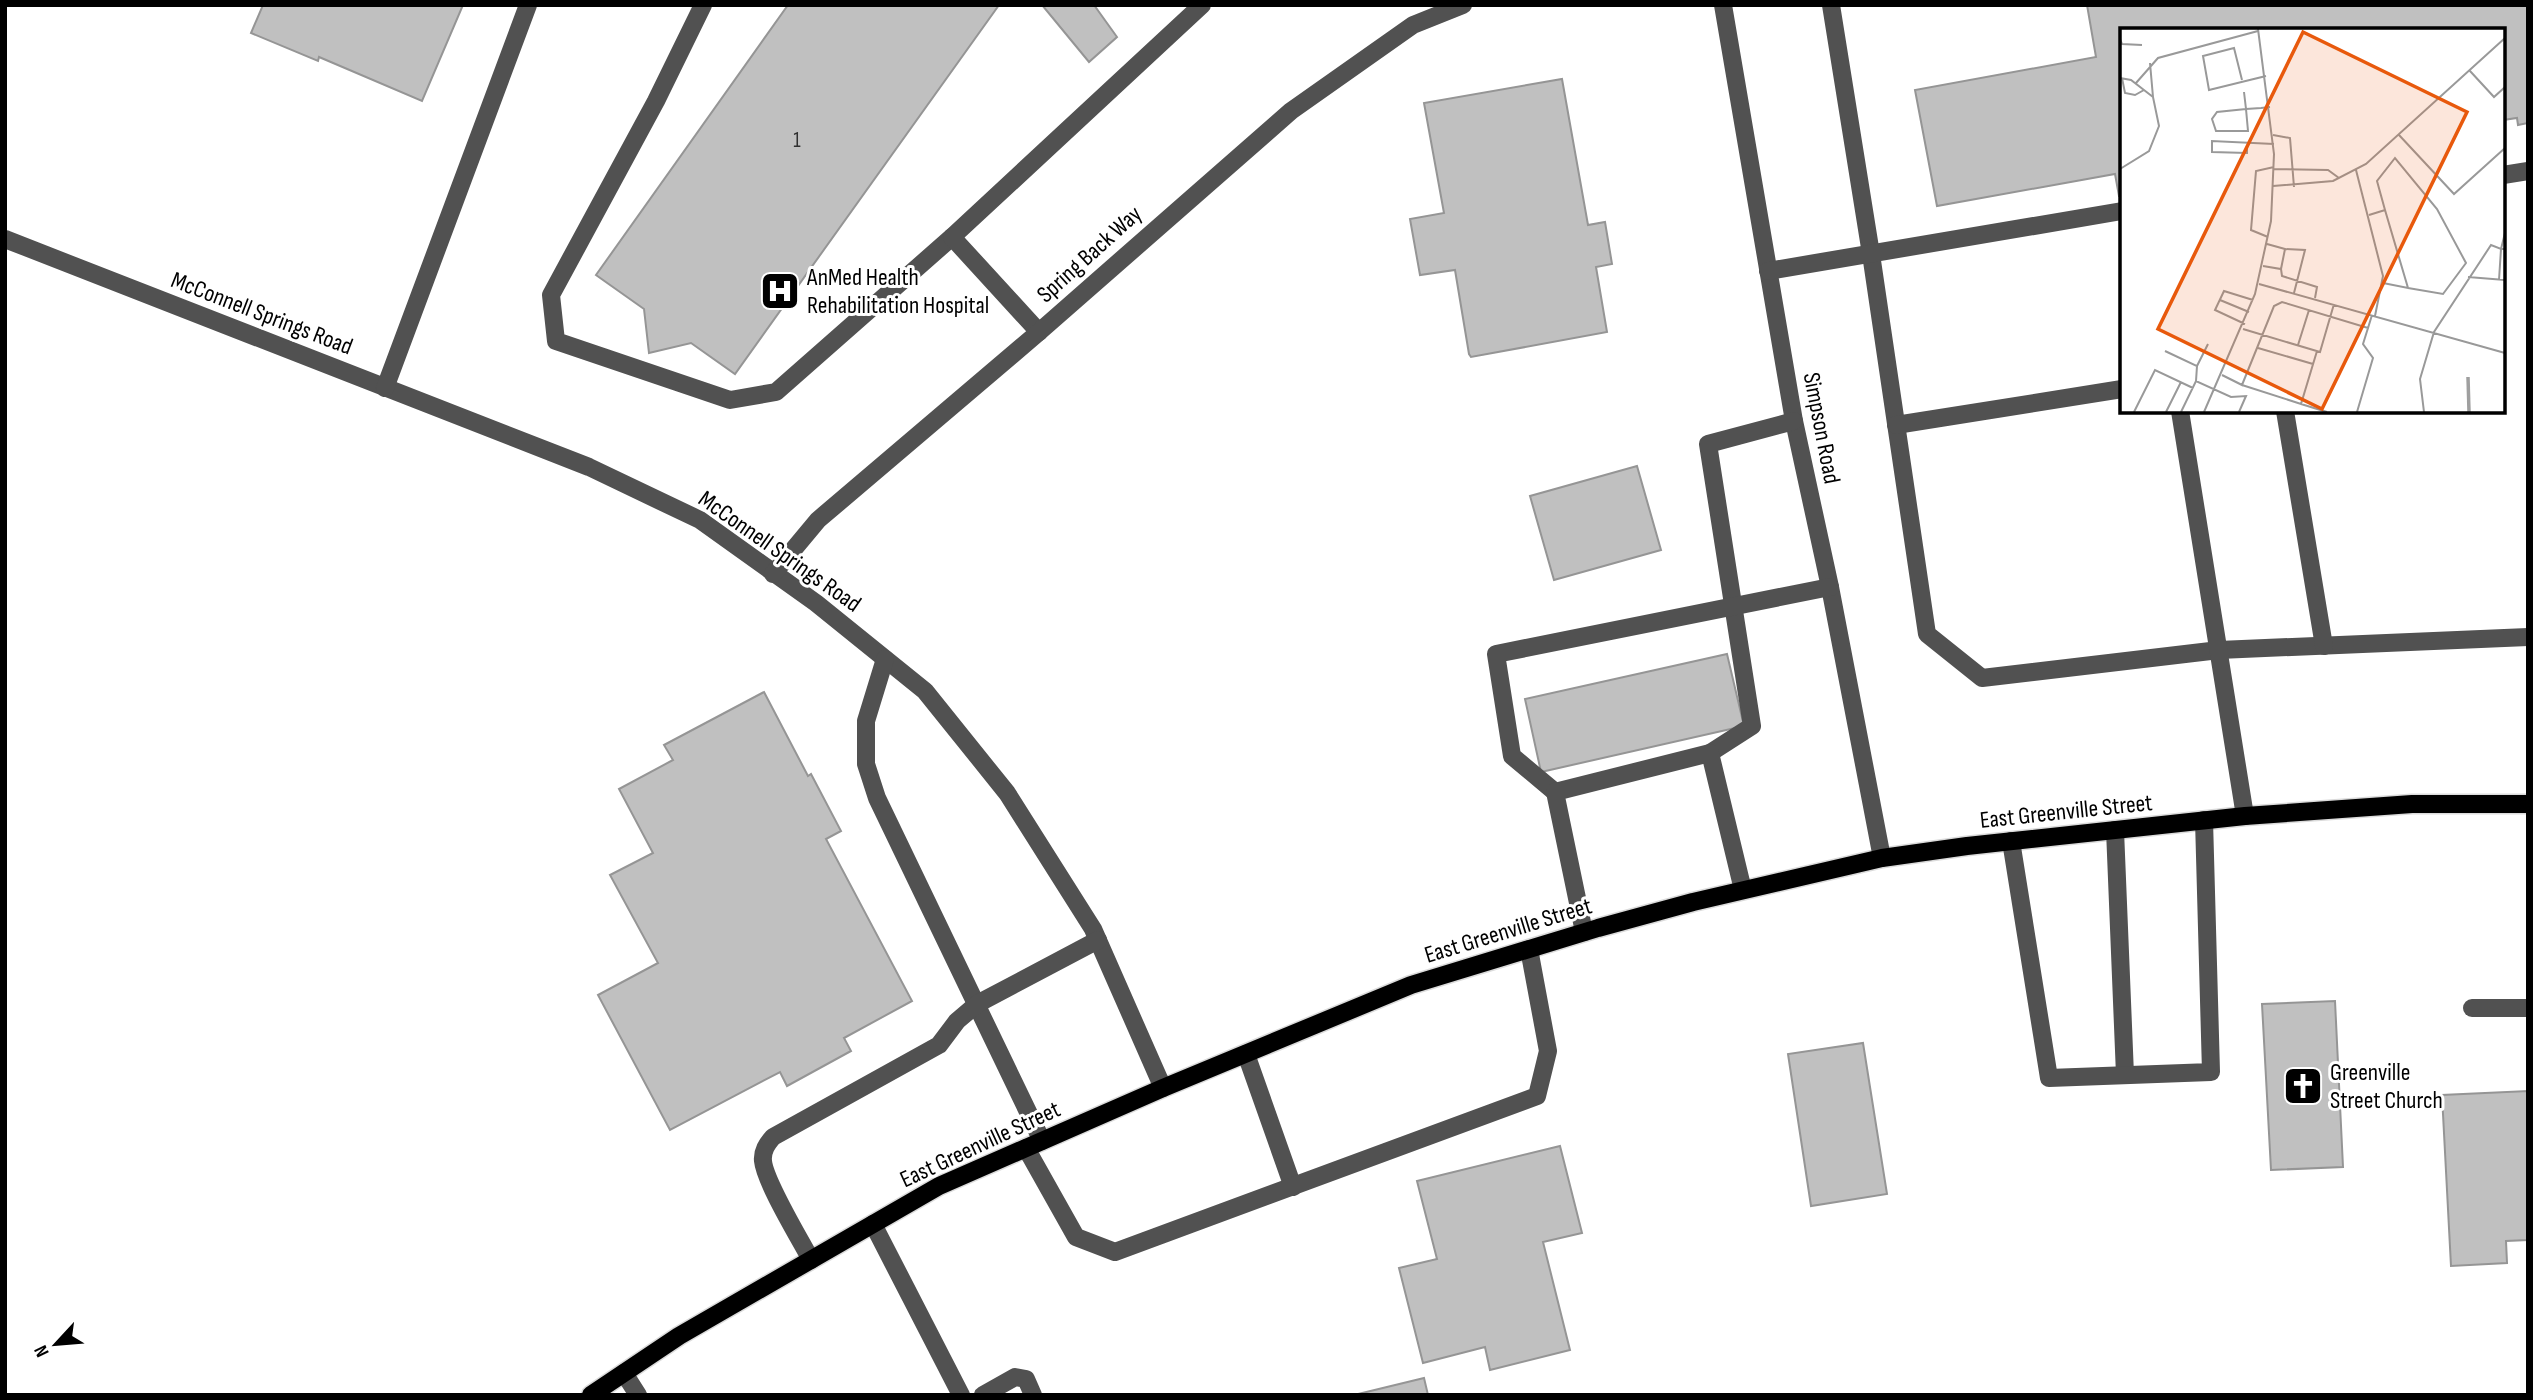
<svg xmlns="http://www.w3.org/2000/svg" width="2533" height="1400" viewBox="0 0 2533 1400" font-family="'Sofia Sans Condensed',sans-serif">
<style>
.building{fill:#c0c0c0;stroke:#959595;stroke-width:2}
.lines{fill:none;stroke-linecap:round;stroke-linejoin:round}
.major-casing{stroke:#dbdbdb;stroke-width:21}
.minor{stroke:#515151;stroke-width:18}
.major{stroke:#000;stroke-width:18}
.labels{text-anchor:middle;stroke-width:6;stroke-linejoin:round;paint-order:stroke}
.number-label{font-size:21px;fill:#303030}
.street-label{font-size:24px;fill:#000;stroke:#fff}
.poi-label{font-size:24px;fill:#000;stroke:#fff;text-anchor:start}
.inset-river{fill:none;stroke:#9f9f9f;stroke-width:3.5}
.inset-road{fill:none;stroke:#999;stroke-width:2}
.view{fill:#e8590c;fill-opacity:0.15;stroke:#e8590c;stroke-width:3.5}
.inset-edge{fill:none;stroke:#000;stroke-width:3.5}
</style>
<rect width="100%" height="100%" fill="#fff"/>
<g class="building">
<polygon points="263,5 463,5 422,101 319,57 318,61 251,33"/>
<polygon points="788,5 999,5 735,374 691,343 649,353 644,309 596,275"/>
<polygon points="1042,5 1094,5 1117,37 1089,62"/>
<polygon points="2087,5 2528,5 2528,123 2518,125 2517,118 2503,120 2503,30 2122,30 2122,196 2119,196 2115,174 1937,206 1915,90 2096,57"/>
<polygon points="1562,79 1588,225 1605,222 1612,264 1596,267 1607,332 1471,357 1469,354 1455,270 1420,275 1410,219 1444,213 1424,103"/>
<polygon points="1637,466 1661,550 1554,580 1530,496"/>
<polygon points="1727,654 1744,726 1541,772 1525,699"/>
<polygon points="764,692 808,776 811,774 841,831 826,839 912,1001 844,1038 851,1051 787,1086 780,1072 670,1130 598,995 658,963 610,875 653,853 619,789 673,760 664,745"/>
<polygon points="2335,1001 2343,1167 2271,1170 2262,1004"/>
<polygon points="1863,1043 1887,1194 1811,1206 1788,1054"/>
<polygon points="2528,1091 2528,1240 2506,1241 2507,1263 2451,1266 2442,1095"/>
<polygon points="1560,1146 1582,1233 1543,1242 1570,1350 1490,1370 1485,1347 1423,1363 1399,1268 1437,1259 1417,1181"/>
<polygon points="1424,1378 1428,1395 1354,1395"/>
</g>
<g class="lines">
<g class="major-casing">
<polyline id="major" points="591,1395 679,1336 939,1186 1163,1088 1411,985 1598,928 1693,902 1882,858 1967,846 2245,816 2412,804 2528,804"/>
</g>
<g class="minor">
<polyline points="703,5 656,101 551,295 556,341 730,400 776,392 952,237"/>
<polyline points="1723,5 1794,421 1830,587 1882,858"/>
<polyline points="1831,5 1871,254 1927,634 1982,678 2219,650 2528,637"/>
<polyline points="2503,175 2528,171"/>
<polyline points="5,239 589,467 700,520 816,603 925,691 1007,793 1093,929 1163,1088"/>
<polyline points="1768,271 2122,211"/>
<polyline points="1039,332 952,237 1202,5"/>
<polyline points="385,388 528,5"/>
<polyline points="2180,411 2245,816"/>
<polyline points="2285,411 2324,646"/>
<polyline points="1896,425 2122,389"/>
<polyline points="773,574 818,520 1039,332 1291,111 1413,25 1463,5"/>
<polyline points="885,659 866,721 866,764 877,798 1042,1141"/>
<polyline points="1710,753 1752,726 1708,444 1794,421"/>
<polyline points="1555,792 1512,756 1496,654 1830,587"/>
<polyline points="2115,830 2125,1075"/>
<polyline points="2011,841 2049,1078 2211,1072 2204,820"/>
<polyline points="1584,932 1555,792 1710,753 1743,890"/>
<polyline points="2472,1008 2528,1008"/>
<polyline points="1246,1054 1293,1187"/>
<polyline points="1026,1148 1076,1237 1115,1252 1537,1096 1548,1051 1529,949"/>
<polyline points="873,1224 961,1395"/>
<path d="M811,1260C800,1239 765,1182 763,1161C762,1151 767,1144 773,1137L939,1045L957,1021L977,1004L1098,940"/>
<polyline points="624,1373 638,1395"/>
<polyline points="983,1395 1015,1377 1026,1379 1033,1395"/>
</g>
<use href="#major" class="major"/>
</g>
<defs>
<g id="hospital-square" transform="scale(2.0125)"><rect x="-9" y="-9" width="18" height="18" rx="4" fill="#000" stroke="#fff"/><path d="M-5-5h3v3.5h4V-5h3V5h-3V1.5h-4V5h-3Z" fill="#fff"/></g>
<g id="church-square" transform="scale(2.0125)"><rect x="-9" y="-9" width="18" height="18" rx="4" fill="#000" stroke="#fff"/><path d="M-1.2-6h2.4v3.5h3.3v2.4h-3.3V6h-2.4V-.1h-3.3v-2.4h3.3Z" fill="#fff"/></g>
</defs>
<g fill-rule="evenodd">
<use href="#hospital-square" x="780" y="291"/>
<use href="#church-square" x="2303" y="1086"/>
</g>
<g class="labels">
<g class="number-label">
<text x="797" y="147">1</text>
</g>
<g class="street-label">
<text transform="translate(1089 254) rotate(-42)" y="8">Spring Back Way</text>
<text transform="translate(262 313) rotate(21)" y="8">McConnell Springs Road</text>
<text transform="translate(1822 428) rotate(79)" y="8">Simpson Road</text>
<text transform="translate(780 551) rotate(35)" y="8">McConnell Springs Road</text>
<text transform="translate(2066 811) rotate(-6)" y="8">East Greenville Street</text>
<text transform="translate(1508 930) rotate(-17)" y="8">East Greenville Street</text>
<text transform="translate(980 1144) rotate(-25)" y="8">East Greenville Street</text>
</g>
<g class="poi-label">
<text x="807" y="285">AnMed Health<tspan x="807" dy="28">Rehabilitation Hospital</tspan></text>
<text x="2330" y="1080">Greenville<tspan x="2330" dy="28">Street Church</tspan></text>
</g>
</g>
<g transform="translate(2120 28)">
<rect width="385" height="385" fill="#fff"/>
<path class="inset-river" d="M348,349L349,384"/>
<path class="inset-road" d="M0,11L2,16L22,17M30,35L33,69M350,43L374,69L385,59M0,50L11,52L33,69L39,98L29,123L0,141M2,50L5,65L15,67L24,62M122,52L114,20L83,28L89,62L146,48M16,55L38,30L138,3M124,64L126,81L128,103H96L92,91L97,84L126,81L141,80L150,79M153,107L170,110L174,159M279,107L334,166L385,120M127,117V125L92,124V113L154,116M154,141L208,142L219,150M236,142L263,248L255,288M153,158L213,153L246,136L385,10M265,182L257,153L275,130L317,181L346,235L323,266L288,260M249,187L265,182L288,260L263,255M148,209L131,202L136,143L154,139M165,221L185,222L174,265M143,238L161,241L165,221L147,216M161,241L162,248L197,259L195,270M348,249L385,252M379,252L381,221H384M139,256L385,325M100,272L129,284M125,296L95,282L104,263L133,272M123,301L200,324L214,276M178,317L189,282M138,320L193,336M45,323L77,338L76,353M77,338L88,316M102,347L122,357L154,278L162,274L248,300L252,287M122,357L181,376L197,323M181,376L207,384M14,384L35,342L73,360M46,384L61,354M61,384L76,353L111,369L126,368L119,384M84,384L135,266L151,193L154,126L138,1M237,384L253,330L243,316L248,300M304,384L300,351L314,304L371,217L381,221L385,205"/>
<path class="view" d="M183,4L347,84L202,381L38,301Z"/>
<rect width="385" height="385" class="inset-edge"/>
</g>
<rect width="2533" height="1400" fill="none" stroke="#000000" stroke-width="14"/>
<g transform="translate(56 1344) rotate(244)" stroke="#ffffff" stroke-width="5" paint-order="stroke">
<path d="M0-5L12 26L0 18L-12 26Z" fill="#000000"/>
<text y="-10" font-size="19" font-weight="bold" text-anchor="middle" fill="#000000">N</text>
</g>
</svg>
